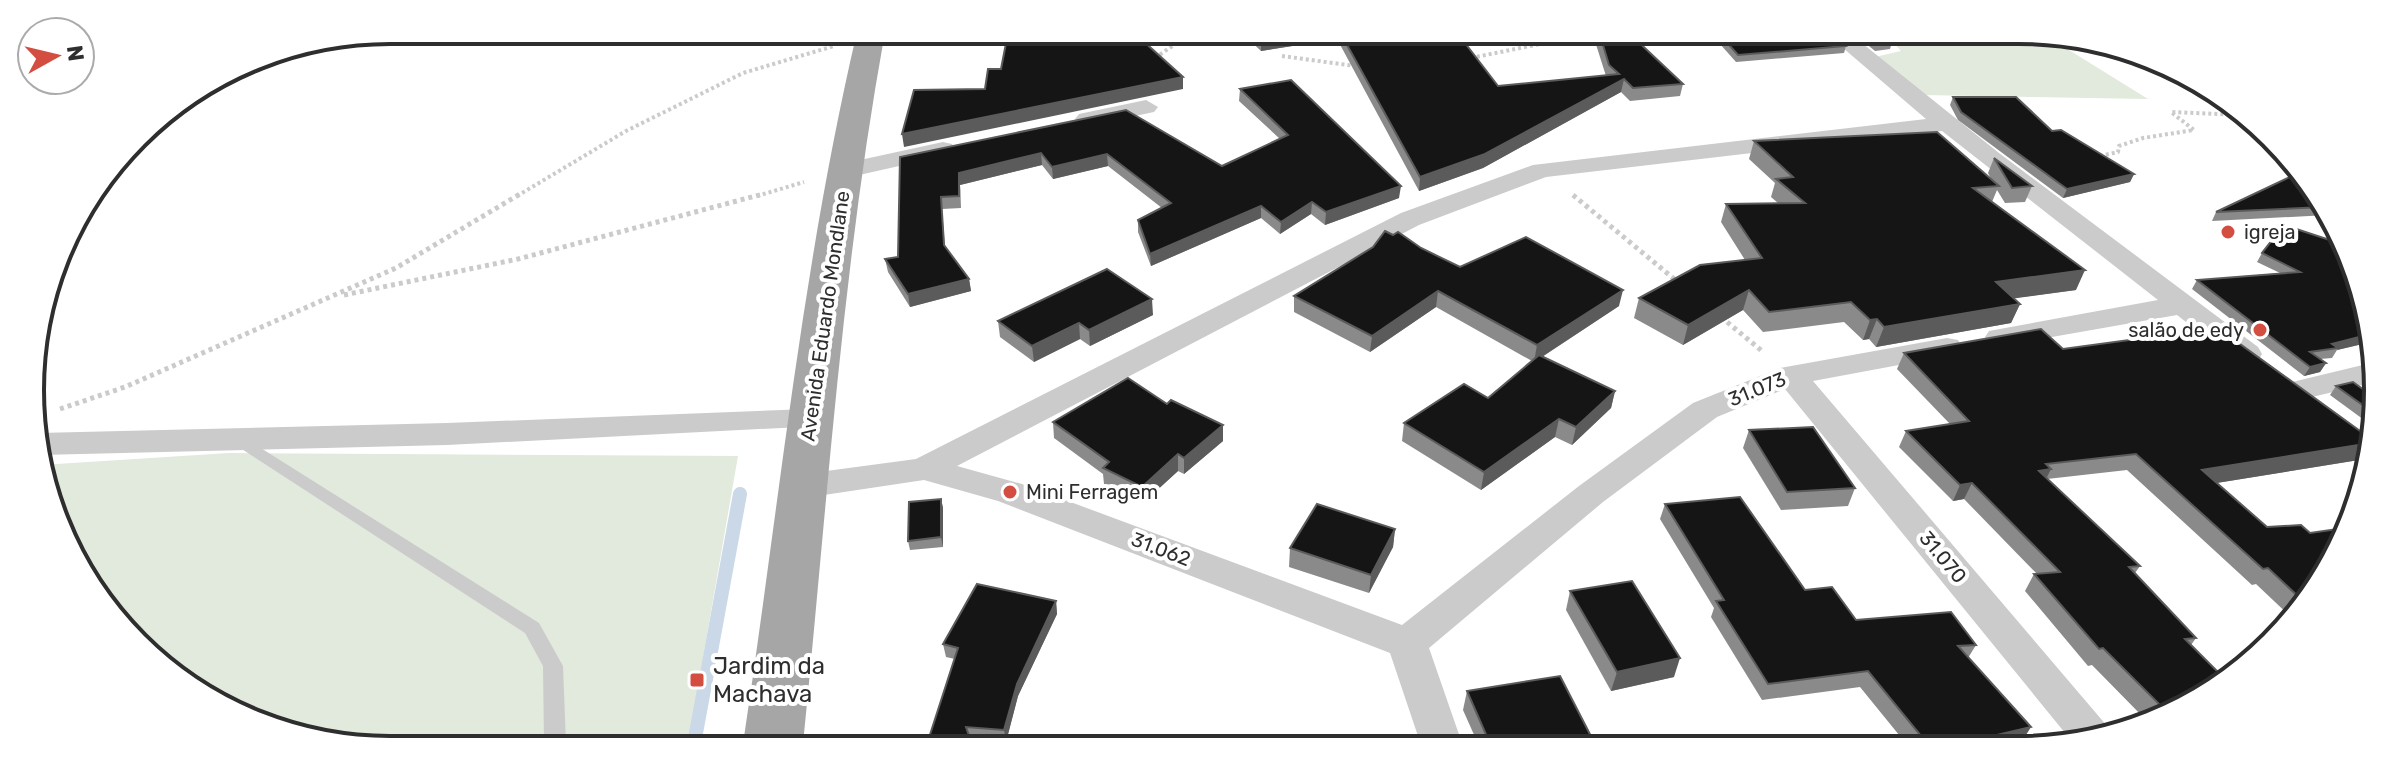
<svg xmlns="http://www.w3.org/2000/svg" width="2408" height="780" viewBox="0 0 2408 780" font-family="Rubik,sans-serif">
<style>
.green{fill:#e1eadd}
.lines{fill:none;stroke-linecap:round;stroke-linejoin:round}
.stream{stroke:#cad8e8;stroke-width:14}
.path-far1{stroke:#cbcbcb;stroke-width:4;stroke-dasharray:3 3;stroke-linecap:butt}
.path{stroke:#cbcbcb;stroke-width:5;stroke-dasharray:4 4;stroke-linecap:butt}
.lane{fill:#cbcbcb;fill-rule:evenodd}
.street{fill:#cbcbcb;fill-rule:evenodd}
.primary{fill:#a6a6a6;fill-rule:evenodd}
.wall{fill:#8a8a8a}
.shaded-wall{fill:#5b5b5b}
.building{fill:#151515;stroke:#5b5b5b;stroke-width:2}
.poi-dot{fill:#d34d41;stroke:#fff;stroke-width:3}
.labels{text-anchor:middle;stroke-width:8;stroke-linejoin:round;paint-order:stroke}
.poi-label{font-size:20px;fill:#2e2e2e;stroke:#fff;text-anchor:start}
.street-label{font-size:20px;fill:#2e2e2e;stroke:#fff}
.near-poi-label{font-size:24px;fill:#2e2e2e;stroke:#fff;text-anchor:start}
.rim{fill:none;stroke:#2e2e2e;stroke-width:4}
</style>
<rect width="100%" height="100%" fill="#fff"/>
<g class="green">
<polygon points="1888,36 2048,37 2148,99 1921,95 1875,57 1901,51"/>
<polygon points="229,453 738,456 688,744 319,743 190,689 91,590 42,483 41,465"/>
</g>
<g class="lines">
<polyline class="stream" points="694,744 740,494"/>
<g class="path-far1">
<polyline points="1282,56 1355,66"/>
<polyline points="1155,58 1181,40 1208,33"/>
<polyline points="1471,58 1584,35"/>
<polyline points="2100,156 2118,152 2119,146 2143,138 2194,130 2171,112 2242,115"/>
<polyline points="517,196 626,131 743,73 834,46"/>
<polyline points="757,196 804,182"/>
</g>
<g class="path">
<polyline points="1573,195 1679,283"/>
<polyline points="344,295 518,259 763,194"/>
<polyline points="1721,317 1762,351"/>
<polyline points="60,409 125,387 396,268 520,194"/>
</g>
<polygon class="lane" points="240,435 539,623 563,666 566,744 544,743 543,666 525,633 234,444 232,440"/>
<g class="street">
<polygon points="1829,36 1853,36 1999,153 2258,347 2262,354 2258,361 2236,361 2177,315 2000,346 1989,343 1985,337 1989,331 2158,300 1942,131 1546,177 1419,225 957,466 1022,484 1402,625 1579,486 1693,403 1780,368 1947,338 1958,340 1962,347 1958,354 1813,381 2113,733 2074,744 1785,389 1717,417 1603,502 1429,648 1463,746 1421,745 1390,653 998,501 924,480 804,498 792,494 787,486 792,478 804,474 916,459 1401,213 1533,165 1926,119"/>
<polygon points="1146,100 1158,107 1154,112 1087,126 1075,119 1079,114"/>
<polygon points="943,142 952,144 955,149 952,154 846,178 833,170 837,165"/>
<polygon points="2371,363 2371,383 2295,401 2284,398 2279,391 2284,384"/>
<polygon points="808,409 820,412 824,419 820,426 447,445 40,455 39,433 447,423"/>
</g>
<path class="primary" d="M857,32H885C842,268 827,506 803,744H743C779,506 802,266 857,32Z"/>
</g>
<g class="wall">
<polygon points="1243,34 1458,34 1498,86 1606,76 1593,35 1631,35 1683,84 1680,96 1630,101 1621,92 1483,168 1419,191 1337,39 1261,51"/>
<polygon points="1712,35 1838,36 1846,46 1844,53 1736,62"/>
<polygon points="1857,36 1887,36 1892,42 1890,49 1875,51"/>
<polygon points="2169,70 2218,91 2227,99"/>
<polygon points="1240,89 1399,198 1325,225 1311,214 1280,234 1261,218 1151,266 1138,232 1138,220 1162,208 1108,166 1053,179 1042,165 960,185 961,208 942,209 945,246 969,279 971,291 910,307 888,272 885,259 898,257 900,157 1126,110 1222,166 1280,139 1239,101"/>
<polygon points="1953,97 2052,131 2134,174 2130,182 2063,198 1958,120 1950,105"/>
<polygon points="1754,141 1992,181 1988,173 1994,158 2032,186 2025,202 2005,203 1997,190 1992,202 2076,290 2014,298 2020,304 2011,323 1876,347 1869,339 1863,340 1844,322 1763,332 1743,310 1683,345 1634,318 1639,298 1745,260 1721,222 1726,204 1778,203 1771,197 1775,183 1749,159"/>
<polygon points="2318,190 2328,215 2212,221 2216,212"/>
<polygon points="2284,225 2371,320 2371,342 2337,350 2332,358 2320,359 2326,363 2320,372 2304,376 2192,289 2197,280 2280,273 2257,262 2262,253"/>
<polygon points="1421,248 1460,267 1619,306 1542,357 1615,391 1611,408 1572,445 1555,437 1481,490 1402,441 1404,423 1488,398 1532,361 1436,307 1370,352 1294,312 1294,296"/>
<polygon points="1153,315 1090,346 1080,339 1034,362 1000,337 998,321"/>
<polygon points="2063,349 2371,439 2371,450 2365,459 2216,483 2267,527 2330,570 2291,617 2256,584 2252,585 2127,470 2047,479 2140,566 2135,573 2196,638 2191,645 2177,713 2148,722 2092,665 2088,666 2025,591 2034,574 2037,574 1964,499 1953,501 1899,447 1906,431 1950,424 1897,369 1904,353"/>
<polygon points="2336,386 2371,395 2371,425 2330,395"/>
<polygon points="1167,404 1223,425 1223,441 1184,474 1178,471 1143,503 1104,484 1103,474 1054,438 1053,422"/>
<polygon points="1749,430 1855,488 1848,506 1781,510 1743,448"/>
<polygon points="941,499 943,508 943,547 910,550 908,541"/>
<polygon points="1665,504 1805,590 1856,620 1976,645 1968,658 2021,743 2006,747 1908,746 1860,687 1762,700 1711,617 1714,608 1660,519"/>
<polygon points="1395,529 1393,547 1369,593 1289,567 1290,548"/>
<polygon points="1570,591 1674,677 1611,691 1566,610"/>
<polygon points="1056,601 1057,614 1018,696 1006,742 970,739 927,744 955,659 946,657 943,644"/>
<polygon points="1467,691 1596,746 1479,746 1463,710"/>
</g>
<g class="shaded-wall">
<polygon points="1293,34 1337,34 1337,39 1261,51 1261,39"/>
<polygon points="1183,77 1183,89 904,147 902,134"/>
<polygon points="1624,79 1621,92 1483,168 1419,191 1420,177"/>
<polygon points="1041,153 1042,165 960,185 961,208 959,173"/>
<polygon points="1107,154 1108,166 1053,179 1052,167"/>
<polygon points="2134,174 2130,182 2063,198 2067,189"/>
<polygon points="1401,186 1399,198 1325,225 1326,212"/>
<polygon points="1312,202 1311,214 1280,234 1281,222"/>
<polygon points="1261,206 1261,218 1151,266 1150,254"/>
<polygon points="2085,270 2076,290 1987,302 1996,282"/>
<polygon points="969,279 971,291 910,307 908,294"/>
<polygon points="1623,290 1619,306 1534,362 1537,345"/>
<polygon points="1749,290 1743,310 1683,345 1688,325"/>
<polygon points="1438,291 1436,307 1370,352 1372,336"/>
<polygon points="1152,299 1153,315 1090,346 1089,330"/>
<polygon points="2020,304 2011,323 1876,347 1884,327"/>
<polygon points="1877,319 1869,339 1863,340 1870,320"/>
<polygon points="1079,323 1080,339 1034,362 1032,346"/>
<polygon points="2371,334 2371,342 2337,350 2338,348 2332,344"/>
<polygon points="2326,363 2320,372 2304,376 2310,367"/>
<polygon points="1615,391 1611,408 1572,445 1576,427"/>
<polygon points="1559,419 1555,437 1481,490 1484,472"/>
<polygon points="1223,425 1223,441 1184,474 1184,458"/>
<polygon points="2371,443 2371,450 2365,459 2192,487 2202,470"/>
<polygon points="1178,454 1178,471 1143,503 1142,487"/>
<polygon points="2051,469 2043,485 2039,471"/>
<polygon points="1972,483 1964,499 1953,501 1960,485"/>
<polygon points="941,499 943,508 943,547 941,537"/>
<polygon points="1395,529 1393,547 1369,593 1371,575"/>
<polygon points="1056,601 1057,614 1018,696 1006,742 1004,730 1017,684"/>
<polygon points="1680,658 1674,677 1611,691 1617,672"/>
<polygon points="2031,727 2021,743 2006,747 1946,747"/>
</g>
<g class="building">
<polygon points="1008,33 1140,33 1146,38 1141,39 1183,77 902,134 914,90 985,89 988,69 1001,69"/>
<polygon points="1256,34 1293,34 1261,39"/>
<polygon points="1341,34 1458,34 1498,86 1619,74 1609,65 1600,35 1631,35 1683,84 1633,88 1624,79 1485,154 1420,177"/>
<polygon points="1721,36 1838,36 1846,46 1738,55"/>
<polygon points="1869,36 1887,36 1892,42 1877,43"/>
<polygon points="1291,80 1401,186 1326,212 1312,202 1281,222 1261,206 1150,254 1138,220 1171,203 1107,154 1052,167 1041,153 959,173 959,196 941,197 944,245 969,279 908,294 885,259 898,257 900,157 1126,110 1222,166 1288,135 1240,89"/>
<polygon points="1953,97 2016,97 2052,131 2061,130 2134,174 2067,189 1961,112"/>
<polygon points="1937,132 1999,186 1973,188 2085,270 1996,282 2020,304 1884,327 1877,319 1870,320 1851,302 1769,312 1749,290 1688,325 1639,298 1700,265 1762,258 1726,204 1805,203 1776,179 1793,177 1754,141"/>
<polygon points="1994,158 2032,186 2012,188"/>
<polygon points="2296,174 2311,184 2318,190 2324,207 2216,212"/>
<polygon points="2284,225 2339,243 2371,320 2371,334 2332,344 2338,348 2310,352 2326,363 2310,367 2197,280 2300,272 2262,253"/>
<polygon points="1385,231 1393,235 1398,232 1421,248 1460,267 1526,237 1623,290 1537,345 1438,291 1372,336 1294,296 1373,247"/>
<polygon points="1107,269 1152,299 1089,330 1079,323 1032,346 998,321"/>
<polygon points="2218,328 2371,439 2371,443 2202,470 2267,527 2301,525 2310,533 2345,528 2330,570 2304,602 2268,568 2263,569 2136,454 2046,464 2051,469 2039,471 2140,566 2129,567 2196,638 2185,639 2226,680 2177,713 2170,715 2103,648 2099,649 2034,574 2060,572 1972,483 1960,485 1906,431 1969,421 1904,353 2041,329 2063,349"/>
<polygon points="1539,355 1615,391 1576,427 1559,419 1484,472 1404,423 1464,384 1488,398"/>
<polygon points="1128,378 1167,404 1171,400 1223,425 1184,458 1178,454 1142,487 1103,468 1109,462 1053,422"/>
<polygon points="2353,382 2371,395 2371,411 2336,386"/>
<polygon points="1813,427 1855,488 1787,492 1749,430"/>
<polygon points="1740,497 1805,590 1832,587 1856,620 1951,612 1976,645 1958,646 2031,727 1946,747 1930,747 1868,671 1768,684 1716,601 1724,600 1665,504"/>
<polygon points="941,499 941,537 908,541 909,502"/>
<polygon points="1317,504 1395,529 1371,575 1290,548"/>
<polygon points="1632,581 1680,658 1617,672 1570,591"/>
<polygon points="977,584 1056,601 1017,684 1004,730 966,727 972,744 927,744 958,648 943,644"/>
<polygon points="1560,676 1596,746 1491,746 1467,691"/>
</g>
<g class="poi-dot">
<circle cx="2228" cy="232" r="8"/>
<circle cx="2260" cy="330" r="8"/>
<circle cx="1010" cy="492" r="8"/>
<rect x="689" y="672" width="16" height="16" rx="4"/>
</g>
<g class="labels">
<g class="poi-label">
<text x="2244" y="239">igreja</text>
<text x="2244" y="337" text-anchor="end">salão de edy</text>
<text x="1026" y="499">Mini Ferragem</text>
</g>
<g class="street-label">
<text transform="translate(825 316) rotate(-82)" y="7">Avenida Eduardo Mondlane</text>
<text transform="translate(1757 389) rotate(-22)" y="7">31.073</text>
<text transform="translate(1161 549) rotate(21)" y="7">31.062</text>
<text transform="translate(1943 557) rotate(50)" y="7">31.070</text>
</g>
<g class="near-poi-label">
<text x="713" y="674">Jardim da<tspan x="713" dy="28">Machava</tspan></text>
</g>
</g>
<path d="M0 0H2408V780H0ZM390 44H2018A346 346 0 0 1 2364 390V390A346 346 0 0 1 2018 736H390A346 346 0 0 1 44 390V390A346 346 0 0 1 390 44Z" fill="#fff" fill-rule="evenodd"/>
<path class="rim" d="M390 44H2018A346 346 0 0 1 2364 390V390A346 346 0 0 1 2018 736H390A346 346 0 0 1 44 390V390A346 346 0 0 1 390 44Z"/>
<g transform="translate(56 56) rotate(82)"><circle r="38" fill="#ffffff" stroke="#ababab" stroke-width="2"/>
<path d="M0-6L14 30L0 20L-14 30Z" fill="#d34d41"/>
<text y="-12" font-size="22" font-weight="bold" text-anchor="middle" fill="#2e2e2e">N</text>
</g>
</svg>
